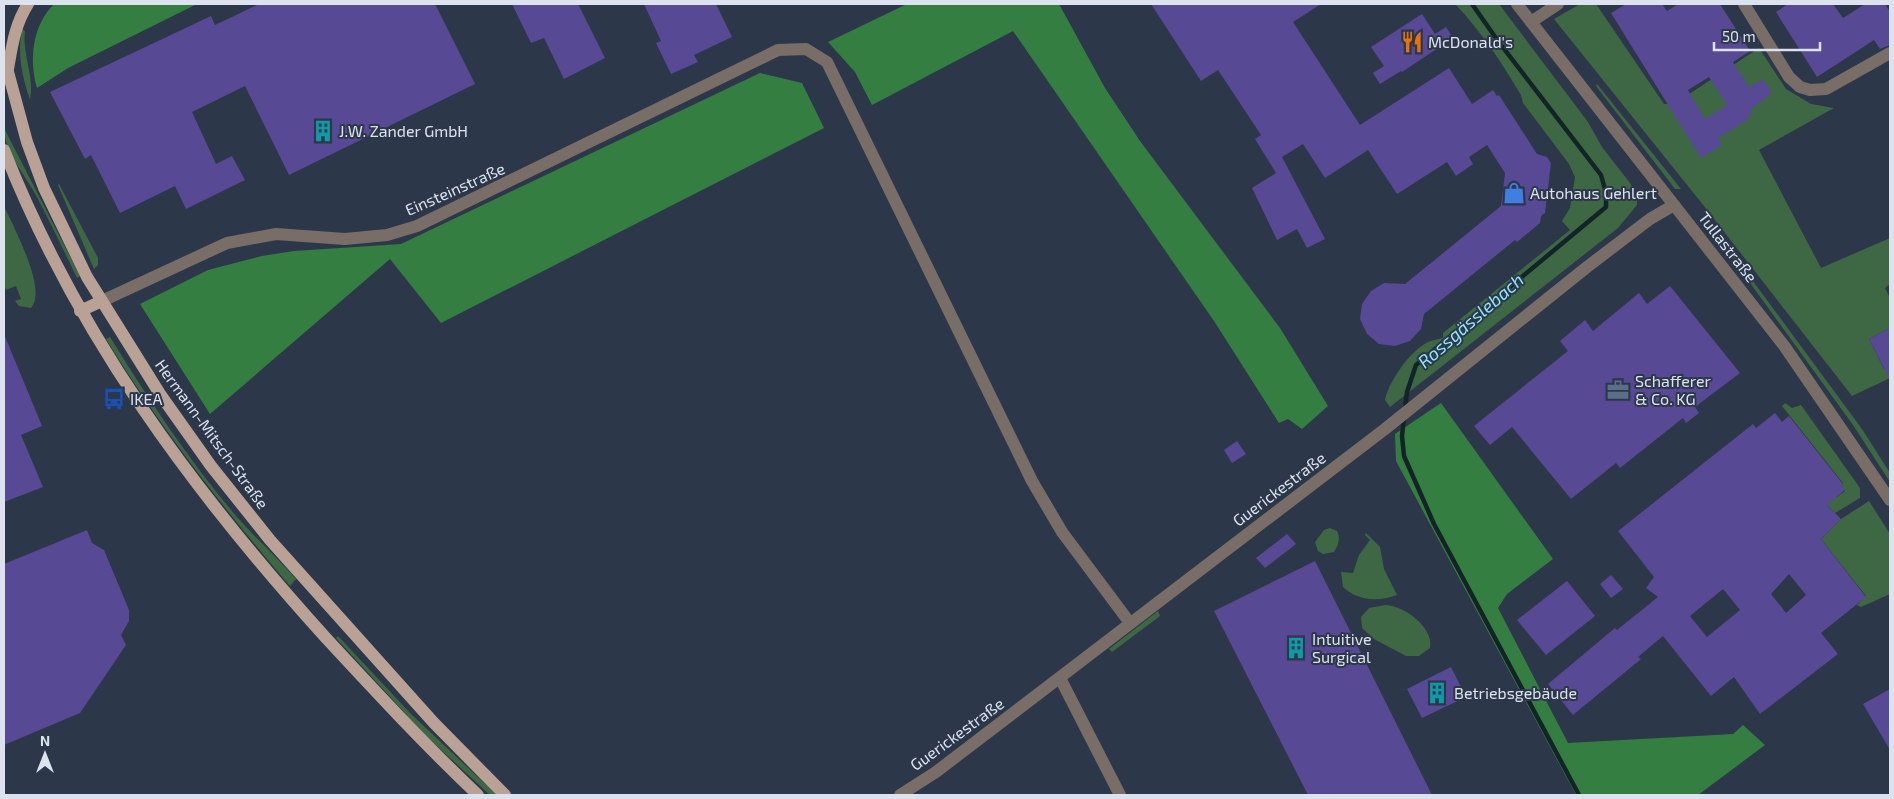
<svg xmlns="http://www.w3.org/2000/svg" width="1894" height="799" viewBox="0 0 1894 799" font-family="'Exo 2',sans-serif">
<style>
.green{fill:#3e6844}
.forest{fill:#357e42}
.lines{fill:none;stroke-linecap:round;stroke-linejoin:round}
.stream{stroke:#132427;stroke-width:4.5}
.building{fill:#574994;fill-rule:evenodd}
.minor{stroke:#786d67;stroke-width:12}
.major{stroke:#b9a196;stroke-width:12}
.labels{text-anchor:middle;stroke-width:4;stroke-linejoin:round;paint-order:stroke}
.poi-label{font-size:16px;fill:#dce3ef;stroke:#2c374a;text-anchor:start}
.street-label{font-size:16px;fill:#dce3ef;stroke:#2c374a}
.water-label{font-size:18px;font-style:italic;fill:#8ee7f7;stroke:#2c374a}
</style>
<rect width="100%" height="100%" fill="#2c374a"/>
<g class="green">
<path d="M1455,4H1499L1588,122L1602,147L1630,183L1637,196V205L1618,228L1390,407L1385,400C1389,381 1410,351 1428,342C1432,340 1439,339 1443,338V333L1570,230L1562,221L1570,208L1575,177L1569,164L1523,103L1521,95C1501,62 1482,32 1455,4Z"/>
<polygon points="1580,4 1596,4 1664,104 1674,104 1759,48 1786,89 1811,104 1834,108 1759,150 1821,268 1890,238 1890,284 1885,288 1890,298 1890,328 1869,339 1884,369 1890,366 1890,378 1852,396 1704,206 1554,19"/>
<path d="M22,29L25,31C22,55 35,77 30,100C22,76 17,54 22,29Z"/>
<polygon points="1597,84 1681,189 1675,189 1596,86"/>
<path d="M4,128L80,276L77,278C64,251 51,224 37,197C26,176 4,152 4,128Z"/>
<polygon points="59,184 98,258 98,265 94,269 58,185"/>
<path d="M4,206C13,226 48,290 31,308L19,306L15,301L21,299L16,286L6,290L4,285Z"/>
<polygon points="1713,227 1862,429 1890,473 1890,482 1853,425 1711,229"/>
<path d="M110,337C147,397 186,456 231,510C251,534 275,555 296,579L290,586C223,508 160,427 106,339Z"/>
<polygon points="1785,403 1792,408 1801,405 1860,488 1860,498 1835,513 1822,500 1832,493 1837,497 1845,491 1841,485 1843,483 1782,406"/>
<polygon points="1869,501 1890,534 1890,594 1861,607 1857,605 1866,596 1821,539 1841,519"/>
<path d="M1330,528L1337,531C1341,539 1338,545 1334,552L1323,554L1318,551L1315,542L1324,530Z"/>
<path d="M1366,533L1380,547L1384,569L1397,595C1378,602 1358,601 1343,587L1341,572L1353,573L1359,555L1370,540L1365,535Z"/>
<path d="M1385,605C1403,605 1434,627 1430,648L1419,656H1406L1374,639L1362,628L1361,617L1369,608Z"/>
<polygon points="1158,611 1160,616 1112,652 1109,649"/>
<polygon points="338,636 411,714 497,795 490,795 425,735 336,638"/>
</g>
<g class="forest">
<path d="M54,4H197L68,68L37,88C29,60 32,26 54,4Z"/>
<polygon points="907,4 1059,4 1105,88 1140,141 1280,328 1328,406 1302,429 1288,419 1279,423 1214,321 1013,31 872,105 855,72 828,42"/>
<polygon points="760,73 802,83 824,128 441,323 390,259 210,414 140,304 208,270 262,256 294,251 401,244"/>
<polygon points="1441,403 1553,559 1507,594 1498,608 1568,743 1733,734 1743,725 1765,745 1698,795 1576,795 1396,461 1395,434"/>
</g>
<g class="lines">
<g class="stream">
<polyline points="1405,410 1407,392 1416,365 1606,207 1606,193 1601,175 1498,41 1472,4"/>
<polyline points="1404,418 1402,436 1404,456 1434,524 1579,795"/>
</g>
</g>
<g class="building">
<polygon points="259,4 435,4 475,84 289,175 245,86 192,112 216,164 232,156 245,180 186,209 175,186 120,213 91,155 85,159 50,92 211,16 215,25"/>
<polygon points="512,4 578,4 605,58 564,79 544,38 531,43"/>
<polygon points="644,4 716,4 732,37 694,55 698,62 671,74 656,43 661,41"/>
<polygon points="1151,4 1321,4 1293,22 1360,125 1449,68 1472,104 1493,90 1497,96 1499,95 1537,154 1547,157 1551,163 1545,213 1541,216 1540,223 1517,242 1515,240 1424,314 1421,329 1410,341 1395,346 1379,344 1367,334 1360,319 1362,304 1371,291 1384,283 1405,284 1501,206 1505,173 1487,145 1469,157 1473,164 1456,176 1447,162 1397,194 1368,150 1325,178 1303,144 1282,157 1325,239 1307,248 1297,229 1277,240 1252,188 1276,173 1255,139 1261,135 1218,70 1201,81"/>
<path d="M1626,4H1662L1667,11L1678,4H1720L1750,51L1733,62L1749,87L1763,79L1772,93L1750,110L1752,113L1747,117L1749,119L1718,138L1722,145L1701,158L1611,13ZM1709,77L1727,105L1705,119L1688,90Z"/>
<polygon points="1788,4 1833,4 1843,18 1865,4 1885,4 1890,12 1890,45 1880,49 1874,40 1817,77 1776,12"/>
<polygon points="1422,14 1435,34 1446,27 1453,38 1402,72 1401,71 1380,84 1373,73 1384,66 1371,47"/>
<polygon points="1670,286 1740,373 1695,407 1699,413 1686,423 1683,418 1620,468 1616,463 1571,499 1512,427 1490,445 1474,426 1568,351 1560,341 1585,320 1593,331 1639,293 1647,304"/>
<polygon points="1890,328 1890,380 1869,339"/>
<polygon points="4,334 42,426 21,435 43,487 4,502"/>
<path d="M1775,413L1782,422L1789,416L1843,484L1841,485L1845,490L1827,505L1841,519L1821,539L1866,597L1821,633L1838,654L1760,714L1734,677L1711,696L1663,636L1638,657L1641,659L1573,715L1548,684L1615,628L1617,630L1658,597L1646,588L1654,577L1618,531L1753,424L1756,428ZM1789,574L1806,595L1786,613L1771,594ZM1723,589L1740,610L1707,637L1690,616Z"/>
<polygon points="1237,441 1246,454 1232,463 1224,450"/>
<polygon points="87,530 92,543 104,550 129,610 129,621 121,635 126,645 80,713 4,745 4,564"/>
<polygon points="1287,534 1296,544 1265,568 1256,558"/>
<polygon points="1315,561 1432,795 1308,795 1214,611"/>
<polygon points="1611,575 1623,589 1611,598 1600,584"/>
<polygon points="1567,581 1595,616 1546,655 1517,620"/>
<polygon points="1451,667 1466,697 1422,718 1407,689"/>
<polygon points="1890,689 1890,750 1863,704"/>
</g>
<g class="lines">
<g class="minor">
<polyline points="1517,4 1785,347 1890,500"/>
<polyline points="1744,4 1789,77 1800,87 1810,90 1826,89 1890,53"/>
<polyline points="1531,22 1558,4"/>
<polyline points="102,301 227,243 276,234 345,239 387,235 417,226 778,50 806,49 827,62 1032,481 1062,532 1130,623"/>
<polyline points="1060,678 1120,795"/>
<polyline points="900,795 936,772 1385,429 1587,267 1650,219 1674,205"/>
</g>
<g class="major">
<polyline points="4,57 27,142 44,188 87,277 160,394 211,466 270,540 434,723 505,795"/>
<path d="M8,69C12,46 15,24 28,4"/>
<path d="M4,150C77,335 193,491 326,638C376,692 425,745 478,795"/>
<polyline points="80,311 102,301"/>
</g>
</g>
<defs>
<g id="restaurant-bare" transform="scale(1.725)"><path d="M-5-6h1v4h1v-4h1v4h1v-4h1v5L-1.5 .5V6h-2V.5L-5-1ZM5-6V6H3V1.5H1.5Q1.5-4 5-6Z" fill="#e8710a" stroke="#2c374a" stroke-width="2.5" paint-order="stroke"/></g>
<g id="building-bare" transform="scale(1.725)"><path d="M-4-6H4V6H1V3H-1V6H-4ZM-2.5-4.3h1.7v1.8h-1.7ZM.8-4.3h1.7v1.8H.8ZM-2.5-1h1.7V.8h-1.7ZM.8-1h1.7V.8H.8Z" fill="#0f9aa8" stroke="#2c374a" stroke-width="2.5" paint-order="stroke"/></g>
<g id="shop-bare" transform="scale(1.725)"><path d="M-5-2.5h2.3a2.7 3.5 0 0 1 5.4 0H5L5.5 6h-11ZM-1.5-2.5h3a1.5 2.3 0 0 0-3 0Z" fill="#3f7fe0" stroke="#2c374a" stroke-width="2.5" paint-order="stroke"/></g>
<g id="office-bare" transform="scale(1.725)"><path d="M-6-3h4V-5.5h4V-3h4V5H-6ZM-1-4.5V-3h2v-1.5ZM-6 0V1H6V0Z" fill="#5c6f8a" stroke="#2c374a" stroke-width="2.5" paint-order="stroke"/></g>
<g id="bus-bare" transform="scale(1.725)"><path d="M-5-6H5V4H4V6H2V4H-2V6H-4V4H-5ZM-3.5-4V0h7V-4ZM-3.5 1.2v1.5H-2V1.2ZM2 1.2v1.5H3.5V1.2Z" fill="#1a4fb4" stroke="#2c374a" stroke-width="2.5" paint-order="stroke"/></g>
</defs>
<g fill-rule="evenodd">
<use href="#restaurant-bare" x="1412" y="42"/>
<use href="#building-bare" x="323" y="131"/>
<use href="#shop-bare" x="1514" y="193"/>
<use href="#office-bare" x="1618" y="390"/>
<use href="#bus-bare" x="114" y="399"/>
<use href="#building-bare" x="1296" y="648"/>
<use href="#building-bare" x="1437" y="693"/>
</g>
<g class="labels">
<g class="poi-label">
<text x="1428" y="48">McDonald's</text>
<text x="339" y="137">J.W. Zander GmbH</text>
<text x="1530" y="199">Autohaus Gehlert</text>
<text x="1635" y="387">Schafferer<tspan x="1635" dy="18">&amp; Co. KG</tspan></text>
<text x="130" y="405">IKEA</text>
<text x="1312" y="645">Intuitive<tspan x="1312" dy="18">Surgical</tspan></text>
<text x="1454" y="699">Betriebsgebäude</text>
</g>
<g class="street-label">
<text transform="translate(455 189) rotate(-24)" y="6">Einsteinstraße</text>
<text transform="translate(1728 247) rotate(52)" y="6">Tullastraße</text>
<text transform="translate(212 434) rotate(54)" y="6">Hermann-Mitsch-Straße</text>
<text transform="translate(1279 489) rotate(-37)" y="6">Guerickestraße</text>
<text transform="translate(957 734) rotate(-36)" y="6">Guerickestraße</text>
</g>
<g class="water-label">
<text transform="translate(1471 321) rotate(-41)" y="6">Rossgässlebach</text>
</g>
</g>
<rect width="1894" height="799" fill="none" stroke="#dce3ef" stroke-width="10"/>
<g transform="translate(45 754)" stroke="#2c374a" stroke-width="4" paint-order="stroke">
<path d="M0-4L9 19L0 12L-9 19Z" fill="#dce3ef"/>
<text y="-8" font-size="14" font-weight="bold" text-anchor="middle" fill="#dce3ef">N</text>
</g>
<path d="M1714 42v8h106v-8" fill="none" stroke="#dce3ef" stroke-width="2.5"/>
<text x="1722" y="42" font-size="15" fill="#dce3ef" stroke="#2c374a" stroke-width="4" paint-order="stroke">50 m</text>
</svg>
